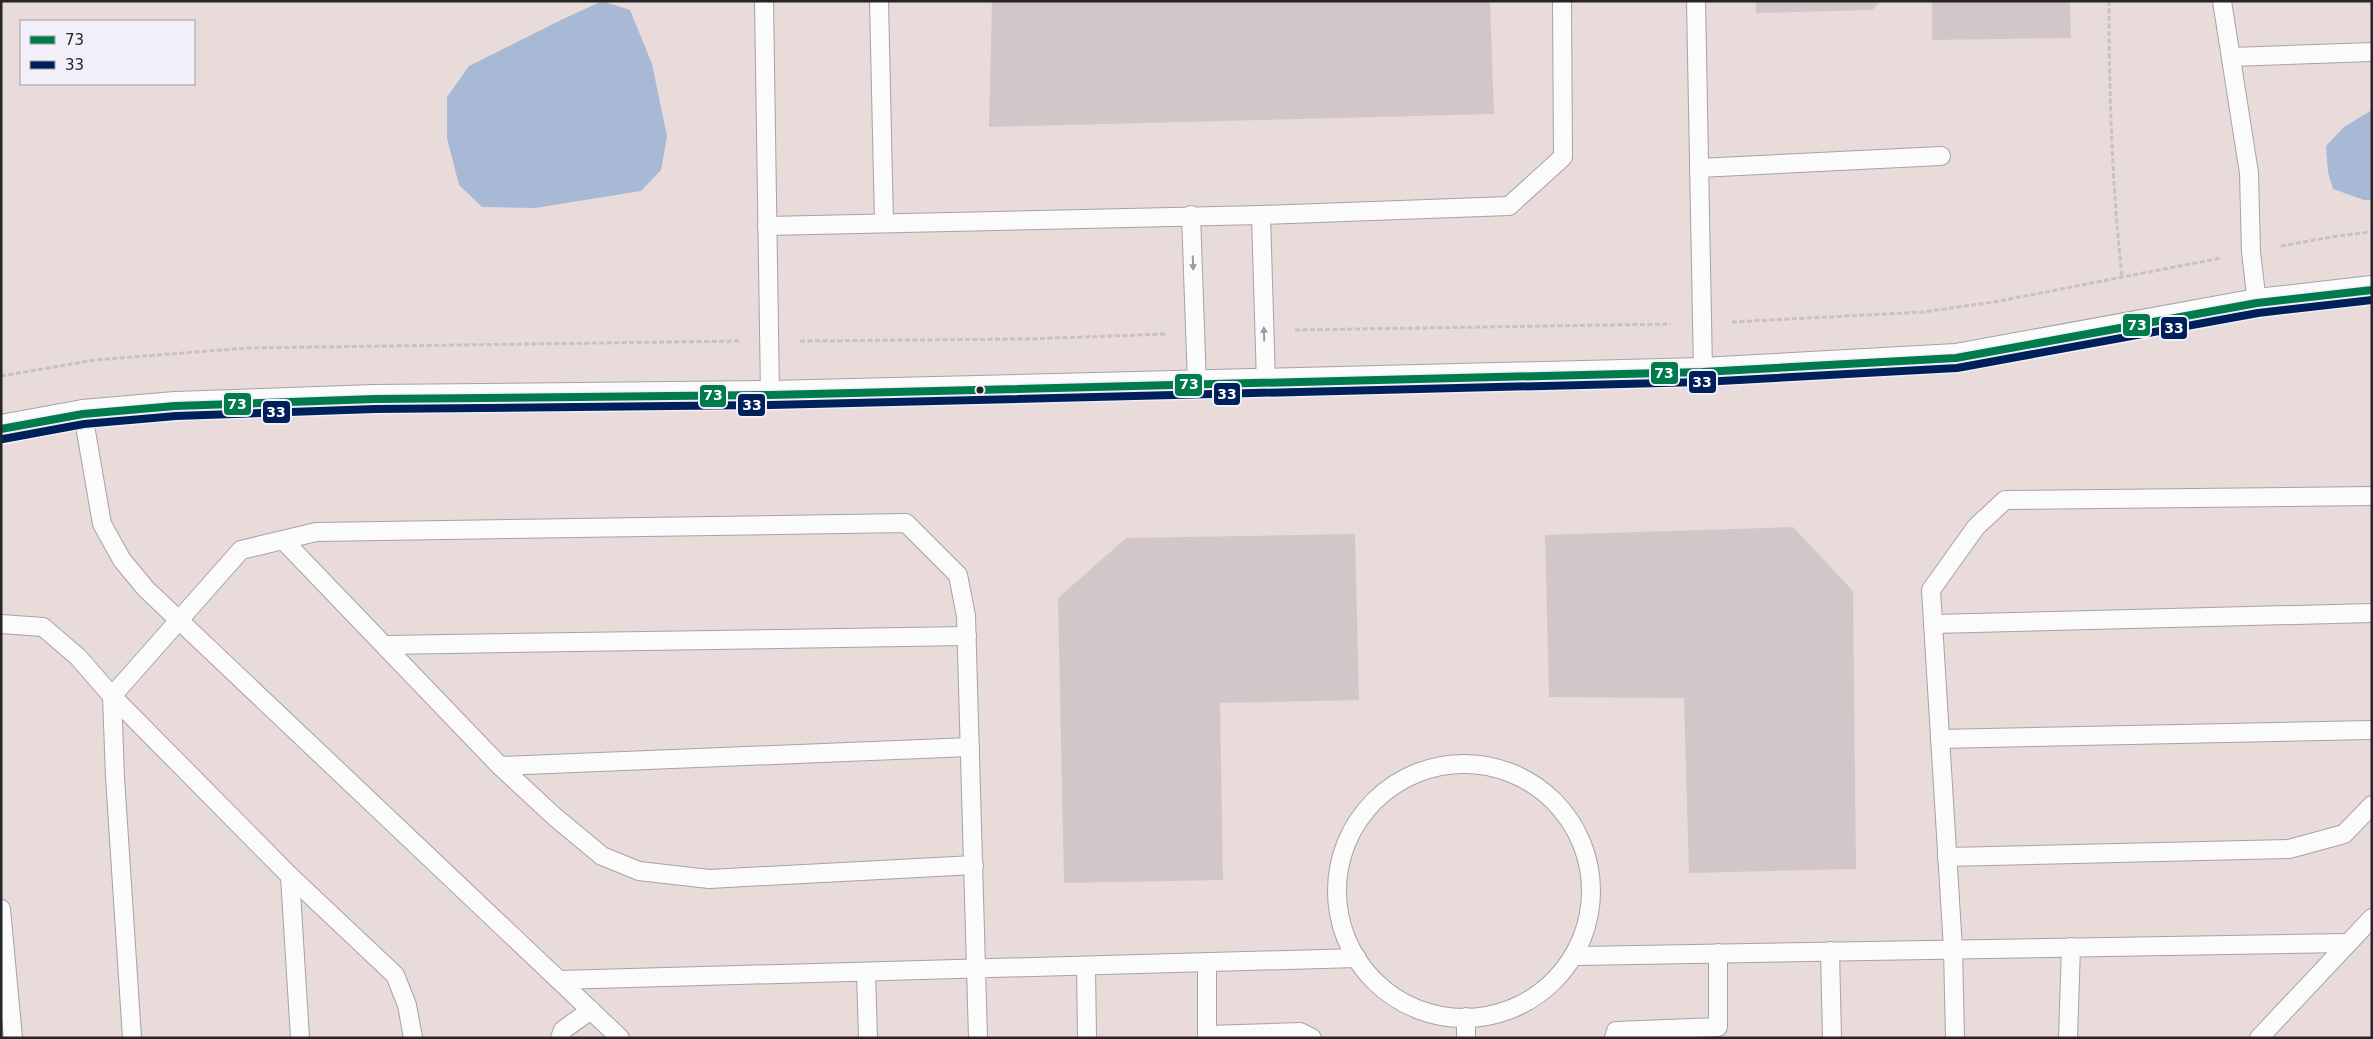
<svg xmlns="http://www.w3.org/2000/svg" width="2373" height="1039" viewBox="0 0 2373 1039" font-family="'DejaVu Sans',sans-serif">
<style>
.commercial{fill:#e9dbd9;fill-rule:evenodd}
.water{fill:#a8b9d6}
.building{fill:#d2c7c8}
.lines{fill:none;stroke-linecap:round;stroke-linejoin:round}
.lane-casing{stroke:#a4a3a7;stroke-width:20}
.street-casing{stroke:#a4a3a7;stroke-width:30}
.path{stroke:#c4c3c5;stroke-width:3;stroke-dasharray:5 2.5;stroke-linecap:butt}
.lane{stroke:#fbfbfc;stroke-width:18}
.street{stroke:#fbfbfc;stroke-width:28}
.bus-1-casing{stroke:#f2eff9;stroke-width:11}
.bus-2-casing{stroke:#f2eff9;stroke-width:11}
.bus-1{stroke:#007b4b;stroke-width:8}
.bus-2{stroke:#00205b;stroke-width:8}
.oneway{fill:#9b9a9c}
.bus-dot{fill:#252427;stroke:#f2eff9;stroke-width:2}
.line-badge{stroke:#f2eff9;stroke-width:2}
.badge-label{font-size:14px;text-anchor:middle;font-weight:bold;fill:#fff}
</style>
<rect width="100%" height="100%" fill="#e6e4ea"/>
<path class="commercial" d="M1,1H2372V1038H1ZM21,21H194V84H21Z"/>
<g class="water">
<polygon points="602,1 630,10 652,64 667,136 661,170 641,191 535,208 482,207 459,185 447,138 447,97 469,66 563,19"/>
<polygon points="2372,110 2372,200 2364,200 2333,189 2328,172 2326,146 2344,127"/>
</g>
<g class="building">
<polygon points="992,1 1490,1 1494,114 989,127"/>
<polygon points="1756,1 1881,1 1872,10 1756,13"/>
<polygon points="1932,1 2070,1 2071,38 1932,40"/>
<polygon points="1793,527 1853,591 1856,869 1689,873 1684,698 1549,697 1545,535"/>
<polygon points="1355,534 1359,700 1220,703 1223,880 1064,883 1058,598 1126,538"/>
</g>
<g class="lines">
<g class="lane-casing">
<g id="lane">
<polyline points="764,1 770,395"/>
<polyline points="879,1 884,223"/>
<polyline points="1696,1 1703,372"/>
<polyline points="2222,1 2249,173 2251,252 2257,303"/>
<polyline points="2232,57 2372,52"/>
<polyline points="1699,168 1941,156"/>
<polyline points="1191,215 1197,384"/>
<polyline points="1261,215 1266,383"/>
<polyline points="767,226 1261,215 1509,206 1563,157 1562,1"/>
<polyline points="83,414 102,524 122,560 146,589 620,1038"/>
<polyline points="283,540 500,766 555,817 602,856 639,871 709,879 974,865"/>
<polyline points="1,624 43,627 78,657 112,696 290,876 395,975 407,1005 413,1038"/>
<polyline points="1933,624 2372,613"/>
<polyline points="385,645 967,636"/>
<polyline points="1940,739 2372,730"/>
<circle cx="1464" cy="891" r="127"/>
<polyline points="500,766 970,747"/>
<polyline points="1947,857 2289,849 2344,834 2372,805"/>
<polyline points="290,876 300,1038"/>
<polyline points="1,909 13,1038"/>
<polyline points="1830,951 1832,1038"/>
<polyline points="1577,956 2347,943"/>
<polyline points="1086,966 1087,1038"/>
<polyline points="866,972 868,1038"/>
<polyline points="559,980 1357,958"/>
<polyline points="1466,1017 1466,1038"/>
<polyline points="1207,1035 1300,1032 1312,1038"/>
<polyline points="132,1038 115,777 112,696 241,550 316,532 906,523 958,575 966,616 978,1038"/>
<polyline points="560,1038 563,1030 591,1010"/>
<polyline points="1207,1038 1207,962"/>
<polyline points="1614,1038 1616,1031 1718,1027 1718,953"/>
<polyline points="1955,1038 1953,949 1931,590 1976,527 2005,500 2372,496"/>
<polyline points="2068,1038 2071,947"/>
<polyline points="2259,1038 2372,918"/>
</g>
</g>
<g class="street-casing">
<polyline id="street" points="1,429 83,414 175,406 375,399 770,395 1702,372 1956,358 2257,303 2372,290"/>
</g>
<g class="path">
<path d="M2109,1C2109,94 2112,185 2122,277"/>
<polyline points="2281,246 2337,236 2372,232"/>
<polyline points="1732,322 1923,312 1994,302 2221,258"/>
<polyline points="1295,330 1671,324"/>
<polyline points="800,341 1028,339 1166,334"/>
<polyline points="1,376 95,360 246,348 739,341"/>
</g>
<use href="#lane" class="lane"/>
<use href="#street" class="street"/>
<g class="bus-1-casing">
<polyline id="bus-1" points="1,429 83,414 175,406 375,399 770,395 1702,372 1956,358 2257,303 2372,290"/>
</g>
<g class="bus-2-casing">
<polyline id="bus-2" points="3,439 84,424 176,416 375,409 770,405 1702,382 1957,368 2258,313 2372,300"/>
</g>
<use href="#bus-1" class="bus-1"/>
<use href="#bus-2" class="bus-2"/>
</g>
<defs><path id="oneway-solid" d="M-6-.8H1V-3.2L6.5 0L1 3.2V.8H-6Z" transform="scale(1.25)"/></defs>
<g class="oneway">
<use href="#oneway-solid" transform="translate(1193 263) rotate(88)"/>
<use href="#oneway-solid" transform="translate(1264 334) rotate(-92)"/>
</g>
<circle class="bus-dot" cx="980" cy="390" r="4.5"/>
<g class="line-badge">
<rect x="2122" y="313" width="29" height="24" rx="5" fill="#007b4b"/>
<rect x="2160" y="316" width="28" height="24" rx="5" fill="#00205b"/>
<rect x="1650" y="361" width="29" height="24" rx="5" fill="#007b4b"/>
<rect x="1688" y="370" width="29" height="24" rx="5" fill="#00205b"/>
<rect x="1174" y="373" width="29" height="24" rx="5" fill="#007b4b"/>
<rect x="1213" y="382" width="28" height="24" rx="5" fill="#00205b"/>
<rect x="699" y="384" width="28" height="24" rx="5" fill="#007b4b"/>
<rect x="223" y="392" width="29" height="24" rx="5" fill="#007b4b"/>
<rect x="737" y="393" width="29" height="24" rx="5" fill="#00205b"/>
<rect x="262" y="400" width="29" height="24" rx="5" fill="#00205b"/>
</g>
<g class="badge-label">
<text x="2137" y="330">73</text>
<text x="2174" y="333">33</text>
<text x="1664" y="378">73</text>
<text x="1702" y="387">33</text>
<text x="1189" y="389">73</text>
<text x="1227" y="399">33</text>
<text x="713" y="400">73</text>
<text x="237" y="409">73</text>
<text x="752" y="410">33</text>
<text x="276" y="417">33</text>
</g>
<rect width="2373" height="1039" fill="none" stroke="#252427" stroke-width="5"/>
<rect x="20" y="20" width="175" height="65" fill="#f2eff9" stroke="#a09ea5"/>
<rect x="30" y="36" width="25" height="8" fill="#007b4b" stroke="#a09ea5"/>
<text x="65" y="45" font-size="15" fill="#252427">73</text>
<rect x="30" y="61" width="25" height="8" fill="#00205b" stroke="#a09ea5"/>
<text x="65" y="70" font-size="15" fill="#252427">33</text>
</svg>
